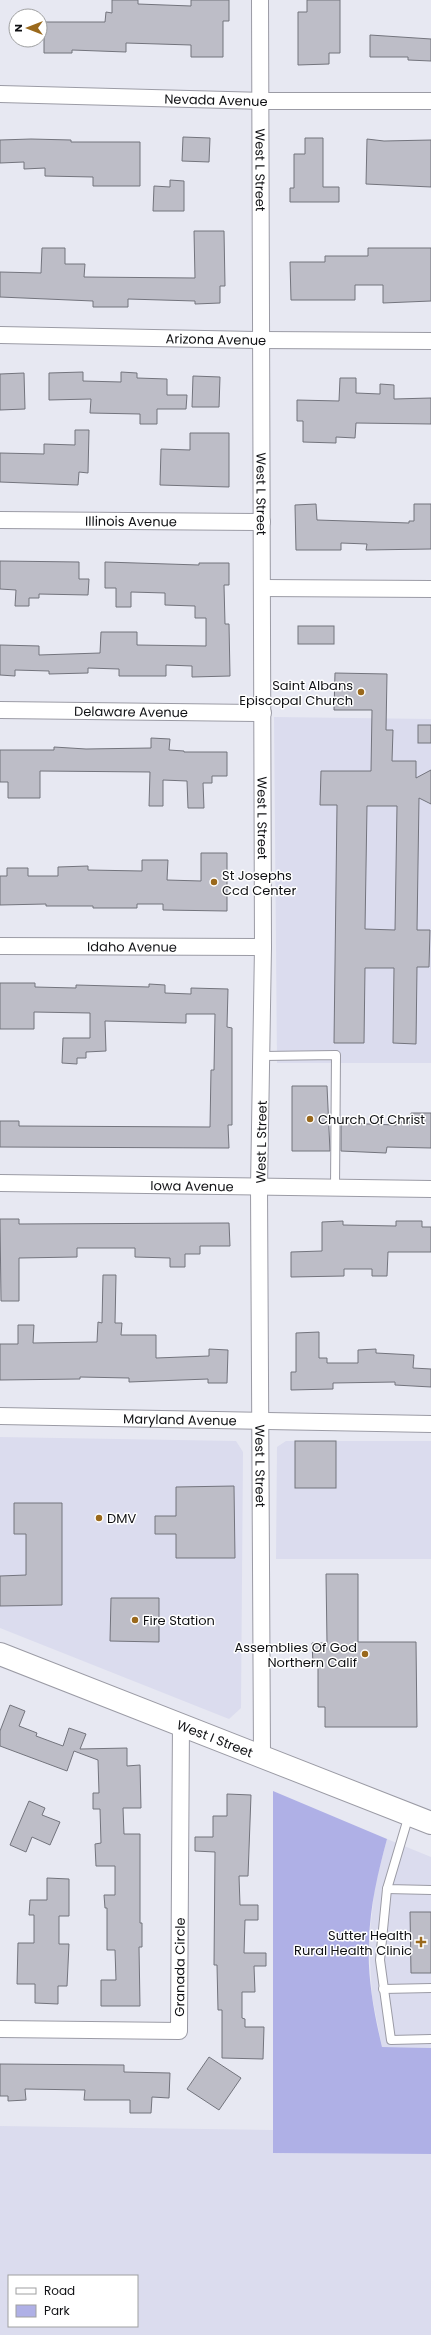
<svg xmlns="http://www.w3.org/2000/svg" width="431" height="2335" viewBox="0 0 431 2335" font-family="Poppins,sans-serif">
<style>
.built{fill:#dbdcee;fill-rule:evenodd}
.green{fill:#afb0e6}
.building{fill:#bdbdc7;stroke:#73747d;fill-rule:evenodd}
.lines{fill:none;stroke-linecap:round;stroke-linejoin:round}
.lane-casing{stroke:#9b9ba5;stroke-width:10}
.street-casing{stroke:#9b9ba5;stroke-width:18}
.secondary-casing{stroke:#9b9ba5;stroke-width:24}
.lane{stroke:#fff;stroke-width:8}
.street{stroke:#fff;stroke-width:16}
.secondary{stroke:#fff;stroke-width:22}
.poi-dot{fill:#9a691c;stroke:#fff;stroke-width:1.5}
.labels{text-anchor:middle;stroke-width:3;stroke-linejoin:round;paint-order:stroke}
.street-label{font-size:13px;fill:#101114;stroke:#fff}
.poi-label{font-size:13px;fill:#101114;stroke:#fff;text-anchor:start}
</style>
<rect width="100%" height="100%" fill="#e7e8f2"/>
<g class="built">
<polygon points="274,717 431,719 431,1063 277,1063"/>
<polygon points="0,1437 236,1441 243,1452 241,1708 229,1719 0,1628"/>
<polygon points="286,1441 431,1441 431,1559 276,1559 277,1447"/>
<polygon points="387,1839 431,1857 431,2048 382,2047 372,1996 369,1941 375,1884"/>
<path d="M0,2126L273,2130V2153L431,2154V2335H0ZM9,2276H137V2326H9Z"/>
</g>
<path class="green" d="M273,1791L387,1839C378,1872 370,1906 369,1941C367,1976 374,2013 382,2047L431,2048V2154L273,2153Z"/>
<g class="building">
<polygon points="112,0 138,0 138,4 191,6 191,0 229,0 229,21 223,21 223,57 191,57 191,45 126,43 126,52 72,50 72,53 44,53 44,22 105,22 106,12 112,13"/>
<polygon points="307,0 340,0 340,53 329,53 329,64 298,65 298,12 307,12"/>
<polygon points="370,35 431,39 431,61 408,60 408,57 370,57"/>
<polygon points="183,137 210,138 209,162 182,161"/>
<polygon points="305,138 323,138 323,187 339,187 339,202 290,202 290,188 294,188 294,154 305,154"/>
<polygon points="31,139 71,140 71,142 140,142 140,186 93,186 93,177 45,176 45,168 24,169 24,162 0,163 0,140"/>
<polygon points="367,139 384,141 431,140 431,187 366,184"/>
<polygon points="170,180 184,181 184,211 153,211 154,186 170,187"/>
<polygon points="194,231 224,231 225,286 220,286 220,303 195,304 195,301 128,299 128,307 93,307 93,301 0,297 0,272 41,273 42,248 65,248 65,264 85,264 84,277 195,278"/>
<polygon points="368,248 431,248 431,301 383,303 383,285 355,285 355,300 291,300 290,262 325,262 325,256 368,256"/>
<polygon points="83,372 83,381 121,382 121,372 137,373 137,378 167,379 167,395 187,395 186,409 157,409 157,424 140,424 140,414 90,413 91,399 49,400 49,373"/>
<polygon points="24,373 25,409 0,410 0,374"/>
<polygon points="193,376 220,377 219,407 192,407"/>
<polygon points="340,378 356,378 356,393 380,394 380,384 394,385 394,399 431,398 431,424 356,423 355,438 336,437 336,443 303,442 303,421 297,421 297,400 339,401"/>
<polygon points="75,430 89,430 88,473 79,472 78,485 0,482 0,453 44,454 44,444 75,445"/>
<polygon points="190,433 229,433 229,487 160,485 161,449 190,450"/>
<polygon points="316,504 317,520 409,523 409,521 414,521 414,504 431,504 431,549 366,550 367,544 341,543 341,550 296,550 295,505"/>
<polygon points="0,561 79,562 79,579 89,579 88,595 39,594 39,598 29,598 29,606 15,606 16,590 0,589"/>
<polygon points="105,562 199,565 199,563 229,563 229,585 224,585 225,624 229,624 230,676 192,677 192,666 166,665 166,676 119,676 119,669 88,668 88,673 49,674 49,671 15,670 15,676 0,675 0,645 39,646 39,655 100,653 101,632 137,632 137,645 206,646 206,618 195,618 195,606 165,605 165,593 131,592 131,607 116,607 116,588 105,588"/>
<rect x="298" y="626" width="36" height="18"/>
<path d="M335,673L387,674L386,730H393L392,761H416V778L431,770V804L419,798L417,930H430L429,967H417L416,1044L393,1043L394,968H365L364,1043H334L337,805H320L321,771H371L372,710H334ZM367,806H397L395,930L365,929Z"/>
<rect x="418" y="725" width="13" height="18"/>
<polygon points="151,738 170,739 169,750 184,751 184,752 227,752 227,776 212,776 212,783 203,783 204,808 188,808 187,781 163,780 163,806 149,806 150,772 40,771 40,798 8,798 8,782 0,782 0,750 54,750 54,747 86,749 151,748"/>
<polygon points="201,853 227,853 227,911 163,910 163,904 137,904 137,908 93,908 93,906 46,906 46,904 0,905 0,876 7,876 7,868 28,868 28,876 58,876 58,867 88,866 88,870 142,871 142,860 168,860 167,880 201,881"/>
<polygon points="0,983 35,983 35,987 76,988 76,985 149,987 149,984 165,985 165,993 191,994 191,988 228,989 227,1027 232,1028 232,1125 228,1125 229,1148 0,1147 0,1121 19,1121 19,1126 210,1127 211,1070 214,1070 215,1014 186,1014 186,1023 105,1021 106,1051 86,1052 86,1058 77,1058 77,1064 62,1063 63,1038 90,1038 90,1013 34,1012 34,1029 0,1029"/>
<polygon points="292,1086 327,1086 330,1151 292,1151"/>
<polygon points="411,1113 431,1113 431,1148 387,1147 386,1153 341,1151 341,1123 396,1125 396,1122 411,1122"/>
<polygon points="0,1219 19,1219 19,1224 229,1223 230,1246 200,1246 200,1254 185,1254 185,1267 170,1267 170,1258 135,1257 135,1248 77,1248 77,1257 19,1258 19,1301 1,1301"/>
<polygon points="343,1221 343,1225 396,1226 396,1221 422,1221 422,1227 431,1227 431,1252 388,1252 387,1276 372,1276 372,1269 344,1269 344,1276 291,1277 291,1252 322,1251 322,1222"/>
<polygon points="103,1275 116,1275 115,1323 122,1323 121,1335 156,1335 156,1358 209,1356 209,1349 228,1350 227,1383 208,1383 208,1379 129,1382 129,1378 80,1377 80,1379 0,1380 0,1344 18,1344 18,1325 34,1325 33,1343 97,1342 98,1322 102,1323"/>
<polygon points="319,1332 319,1358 327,1358 327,1363 358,1363 358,1350 376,1349 376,1353 414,1355 413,1368 431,1369 431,1387 395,1385 395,1382 333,1383 333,1389 291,1390 291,1372 296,1372 296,1333"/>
<rect x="295" y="1441" width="41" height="47"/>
<polygon points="234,1486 235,1558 176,1558 176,1534 155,1534 155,1516 176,1516 176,1487"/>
<polygon points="14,1503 62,1503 62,1605 0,1606 0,1576 26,1575 26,1534 14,1534"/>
<polygon points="326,1574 358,1574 358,1642 416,1642 417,1727 325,1727 325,1707 318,1707 318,1664 313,1664 312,1643 327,1643"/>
<polygon points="111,1598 159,1598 159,1642 110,1641"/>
<polygon points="10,1705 25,1711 19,1726 37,1733 36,1736 63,1746 69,1728 86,1734 80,1749 127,1748 127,1766 140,1765 141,1808 123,1808 124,1834 140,1834 140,1923 142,1923 142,1947 139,1947 140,2006 101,2006 101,1980 116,1980 115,1950 107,1950 107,1908 105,1908 104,1895 115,1895 115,1866 96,1866 95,1844 101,1843 100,1809 93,1809 93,1793 99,1793 98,1760 74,1751 67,1771 0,1746 0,1731"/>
<polygon points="227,1794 251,1795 248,1876 239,1876 240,1905 258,1905 258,1920 245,1920 244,1953 266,1953 266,1966 254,1966 255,1992 242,1992 242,2018 245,2019 245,2027 264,2027 263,2059 222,2058 222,2010 218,2010 217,1965 214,1965 215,1852 195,1851 195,1837 213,1837 213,1816 227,1816"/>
<polygon points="29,1801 45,1808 42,1815 60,1822 50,1845 32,1837 26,1852 10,1845"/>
<polygon points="47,1878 69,1879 69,1916 59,1916 59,1944 69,1944 67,1986 58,1986 58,2004 35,2003 35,1984 17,1984 18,1943 34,1943 34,1915 29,1915 30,1900 47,1900"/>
<polygon points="410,1912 431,1912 431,1973 411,1973"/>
<polygon points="209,2057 241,2078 219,2110 187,2089"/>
<polygon points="0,2064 124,2065 124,2072 170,2073 169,2098 152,2097 151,2113 130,2113 130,2100 84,2100 85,2090 25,2089 26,2100 8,2101 8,2096 0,2096"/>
</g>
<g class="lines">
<g class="lane-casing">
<g id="lane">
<polyline points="263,1056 336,1055 335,1187"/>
<polyline points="409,1815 387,1889 431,1890"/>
<polyline points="387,1889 380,1960 391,2040 431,2039"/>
<polyline points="383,1989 431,1988"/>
</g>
</g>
<g class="street-casing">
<g id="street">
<path id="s1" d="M260,0L263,947L259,1188L262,1755"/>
<path id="s2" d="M0,94L261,101H431"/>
<path id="s3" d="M0,335L261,340L431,341"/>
<path id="s4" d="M0,520L262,522"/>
<polyline points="262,588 431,589"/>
<path id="s5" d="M0,710L263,713"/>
<path id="s6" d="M0,946L263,947"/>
<path id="s7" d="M0,1183L431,1189"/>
<path id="s8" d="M0,1416L431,1424"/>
<path id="s9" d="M0,2029L179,2031L181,1723"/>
</g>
</g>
<g class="secondary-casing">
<g id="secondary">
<path id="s10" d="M0,1654L431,1823"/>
</g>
</g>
<use href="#lane" class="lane"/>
<use href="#street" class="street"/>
<use href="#secondary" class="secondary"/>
</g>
<g class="poi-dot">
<circle cx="361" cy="692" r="4"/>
<circle cx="214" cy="882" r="4"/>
<circle cx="310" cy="1119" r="4"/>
<circle cx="99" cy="1518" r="4"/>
<circle cx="135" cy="1620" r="4"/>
<circle cx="365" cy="1654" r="4"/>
<path d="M419 1936h4v4h4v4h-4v4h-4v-4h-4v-4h4z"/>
</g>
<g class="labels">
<g class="street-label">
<text dy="5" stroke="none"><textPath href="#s2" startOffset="216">Nevada Avenue</textPath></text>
<text dy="5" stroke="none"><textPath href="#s1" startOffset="170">West L Street</textPath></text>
<text dy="5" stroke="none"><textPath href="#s3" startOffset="216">Arizona Avenue</textPath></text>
<text dy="5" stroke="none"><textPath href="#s1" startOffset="494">West L Street</textPath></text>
<text dy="5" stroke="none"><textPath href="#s4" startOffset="131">Illinois Avenue</textPath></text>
<text dy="5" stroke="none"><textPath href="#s5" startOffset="131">Delaware Avenue</textPath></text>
<text dy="5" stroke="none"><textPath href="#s1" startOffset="818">West L Street</textPath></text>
<text dy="5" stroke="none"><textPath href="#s6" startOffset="132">Idaho Avenue</textPath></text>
<text transform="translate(261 1142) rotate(-89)" y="5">West L Street</text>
<text dy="5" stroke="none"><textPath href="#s7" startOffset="192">Iowa Avenue</textPath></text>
<text dy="5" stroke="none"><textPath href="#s8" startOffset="180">Maryland Avenue</textPath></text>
<text dy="5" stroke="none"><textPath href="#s1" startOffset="1466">West L Street</textPath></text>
<text dy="5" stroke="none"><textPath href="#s10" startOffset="231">West I Street</textPath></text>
<text dy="5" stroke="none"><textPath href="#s9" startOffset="243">Granada Circle</textPath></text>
</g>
<g class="poi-label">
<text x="353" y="690" text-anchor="end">Saint Albans<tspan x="353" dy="15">Episcopal Church</tspan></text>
<text x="222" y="880">St Josephs<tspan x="222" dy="15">Ccd Center</tspan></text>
<text x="318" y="1124">Church Of Christ</text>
<text x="107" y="1523">DMV</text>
<text x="143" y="1625">Fire Station</text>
<text x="357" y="1652" text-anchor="end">Assemblies Of God<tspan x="357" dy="15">Northern Calif</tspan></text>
<text x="412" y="1940" text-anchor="end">Sutter Health<tspan x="412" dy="15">Rural Health Clinic</tspan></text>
</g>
</g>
<rect x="8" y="2275" width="130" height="52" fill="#ffffff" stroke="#9fa0a1"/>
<rect x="16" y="2288" width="20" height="6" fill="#ffffff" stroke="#9fa0a1"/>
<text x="44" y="2295" font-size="12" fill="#101114">Road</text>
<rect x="16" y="2305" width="20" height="12" fill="#afb0e6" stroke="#9fa0a1"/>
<text x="44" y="2315" font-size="12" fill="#101114">Park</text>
<g transform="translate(28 28) rotate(270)"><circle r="19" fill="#ffffff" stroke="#9fa0a1"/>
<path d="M0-3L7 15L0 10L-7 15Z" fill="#9a691c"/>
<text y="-6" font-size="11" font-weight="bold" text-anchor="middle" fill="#101114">N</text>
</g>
</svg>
